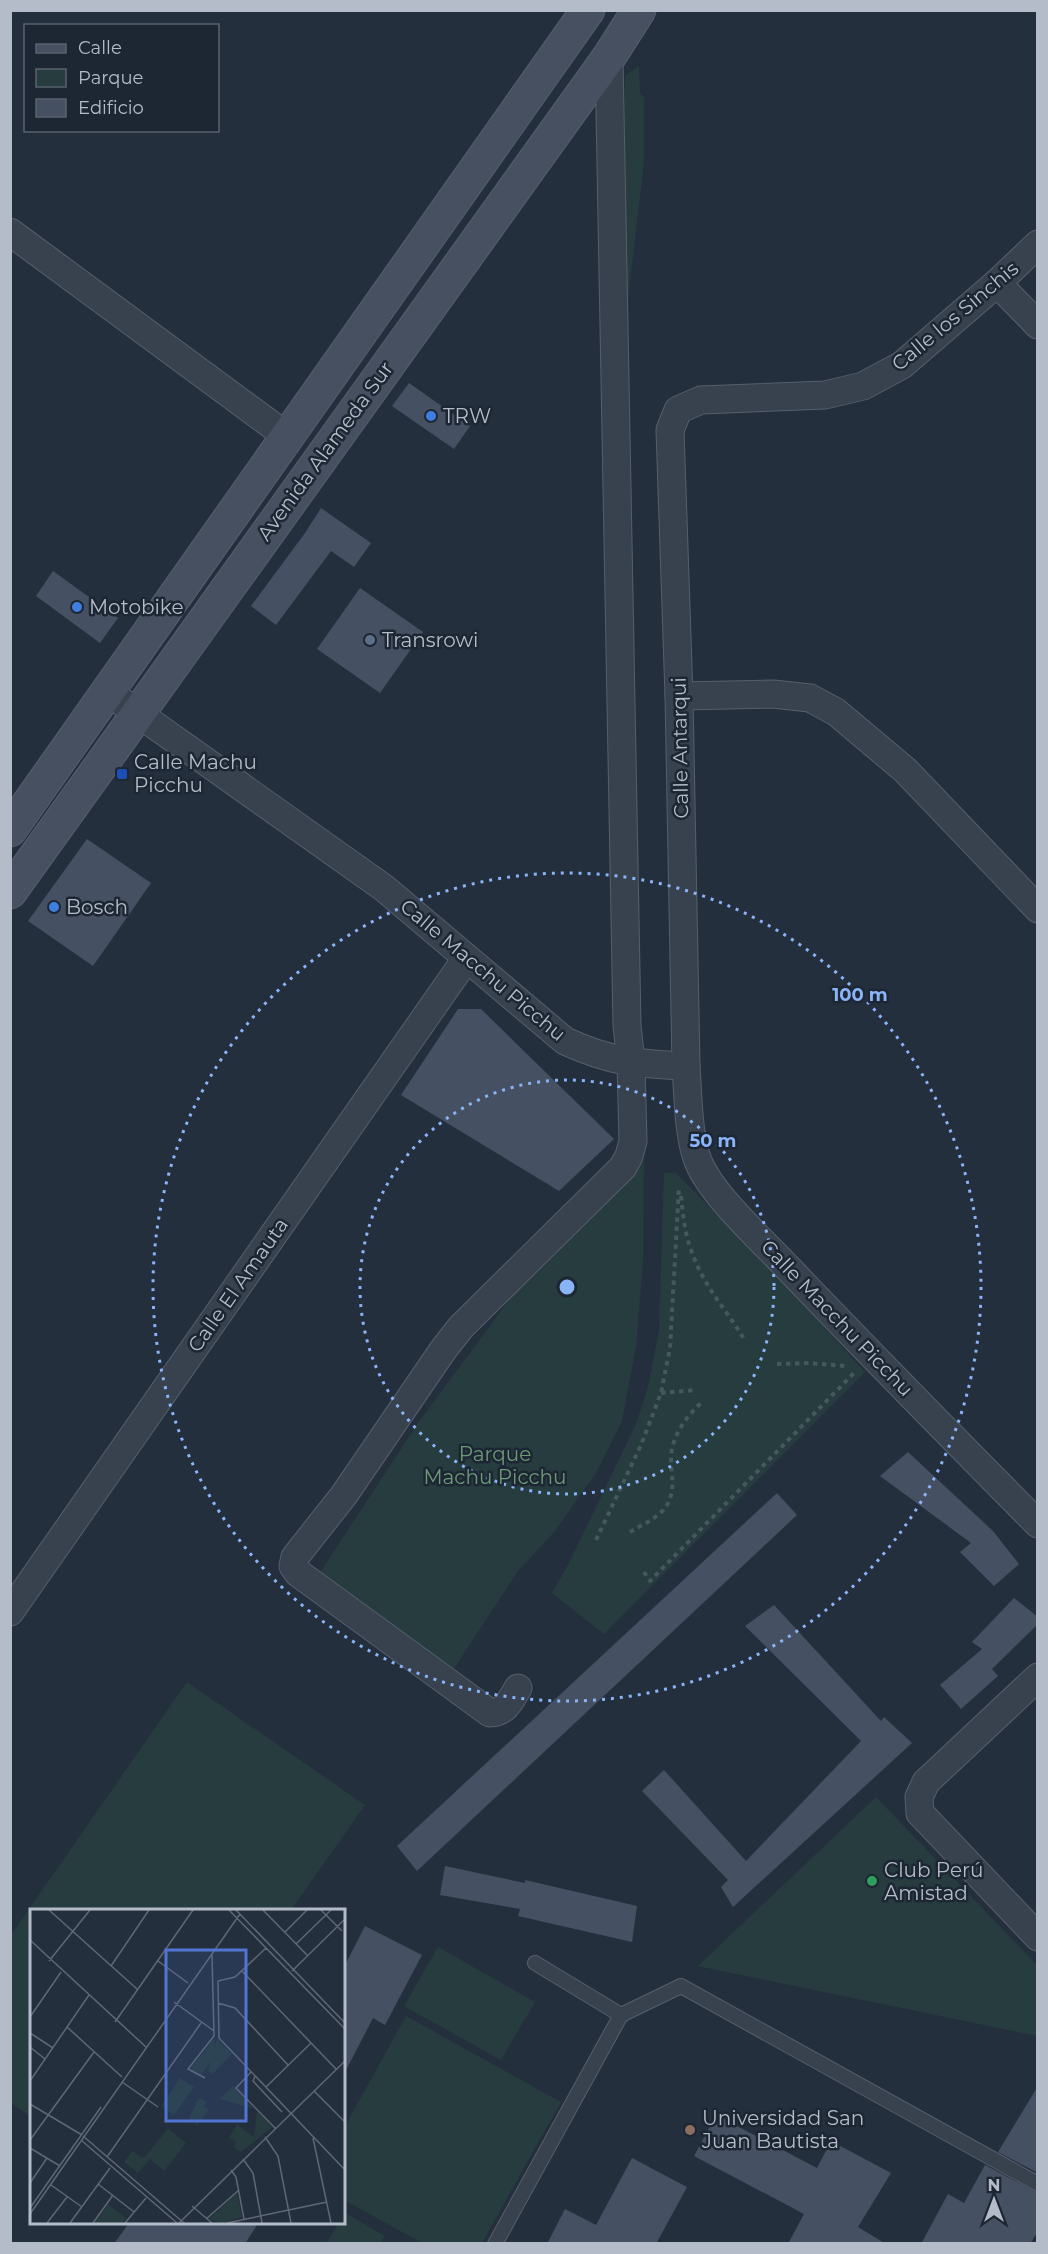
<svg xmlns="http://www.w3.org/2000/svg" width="1048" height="2254" viewBox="0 0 1048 2254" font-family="Montserrat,sans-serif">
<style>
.green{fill:#263c3f}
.building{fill:#455162}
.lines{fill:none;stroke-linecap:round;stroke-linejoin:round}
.service-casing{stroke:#565f6c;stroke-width:16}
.minor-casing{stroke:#565f6c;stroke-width:29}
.secondary-casing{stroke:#565f6c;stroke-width:35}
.path{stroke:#44595c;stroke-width:4;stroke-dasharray:4.5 4.5;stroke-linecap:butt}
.service{stroke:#38414e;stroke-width:14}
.minor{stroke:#38414e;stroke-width:27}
.secondary{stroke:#465061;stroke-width:33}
.ring{fill:none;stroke:#8ab4f8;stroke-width:3;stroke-dasharray:3 6}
.shop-dot{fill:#3f7fe0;stroke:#1d2633;stroke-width:2}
.service-dot{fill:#5c6f8a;stroke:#1d2633;stroke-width:2}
.transit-dot{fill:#1a4fb4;stroke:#1d2633;stroke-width:2}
.leisure-dot{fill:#2e9e5b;stroke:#1d2633;stroke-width:2}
.education-dot{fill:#8d6e63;stroke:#1d2633;stroke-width:2}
.labels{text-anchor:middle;stroke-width:5;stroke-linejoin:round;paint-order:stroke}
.street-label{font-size:20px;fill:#b4bcc9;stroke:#1d2633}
.poi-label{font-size:20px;fill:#b4bcc9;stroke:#1d2633;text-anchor:start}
.park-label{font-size:20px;fill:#6b9a76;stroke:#1d2633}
.inset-road{fill:none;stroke:#5e6776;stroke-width:1.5}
.view{fill:#5274d3;fill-opacity:0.15;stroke:#5274d3;stroke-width:3}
.inset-edge{fill:none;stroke:#b4bcc9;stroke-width:3}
.centre{fill:#8ab4f8;stroke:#1d2633;stroke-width:3}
.ring-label{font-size:18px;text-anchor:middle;font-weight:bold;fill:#8ab4f8;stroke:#1d2633;stroke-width:5;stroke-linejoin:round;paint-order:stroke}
</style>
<rect width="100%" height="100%" fill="#242f3e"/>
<g class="green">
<polygon points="639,66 640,94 644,97 644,162 628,299 623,320 625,76"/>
<polygon points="644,1162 643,1262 636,1347 622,1421 596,1473 555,1531 518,1571 453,1670 319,1574 418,1423 523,1281 623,1175"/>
<polygon points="664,1173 676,1173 782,1281 865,1372 604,1634 552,1593 569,1563 636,1424 648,1387 659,1330"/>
<polygon points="187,1682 365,1805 291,1910 32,1910 31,2117 11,2103 11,1935"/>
<polygon points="876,1797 1037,1965 1037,2036 698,1966"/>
<polygon points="438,1947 535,2002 501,2060 404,2006"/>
<polygon points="406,2016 561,2102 482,2243 422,2243 344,2200 344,2128"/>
<polygon points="345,2213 385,2236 380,2243 326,2243 339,2223 344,2222"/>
</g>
<g class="building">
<polygon points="409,383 470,426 454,449 392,406"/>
<polygon points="321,508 371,543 354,567 331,551 276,625 251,606 305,533"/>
<polygon points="53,571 118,618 100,643 36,596"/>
<polygon points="360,588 423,632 380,693 317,649"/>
<polygon points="87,839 151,883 93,966 28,921"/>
<polygon points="458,1009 481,1009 614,1139 559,1191 401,1095"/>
<polygon points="908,1452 993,1531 1019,1564 994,1586 960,1552 971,1543 880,1476"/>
<polygon points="777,1493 797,1515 417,1871 397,1846"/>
<polygon points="1014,1598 1038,1617 1038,1624 992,1669 998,1676 961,1709 940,1685 982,1649 972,1642"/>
<polygon points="774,1605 881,1721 884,1717 912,1743 733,1907 721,1887 728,1880 642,1791 664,1770 746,1861 861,1741 745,1626"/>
<polygon points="445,1866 525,1883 525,1880 637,1906 632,1942 518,1916 520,1909 440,1895"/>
<polygon points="365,1926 422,1955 385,2025 373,2018 344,2074 344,1967"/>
<polygon points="1038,2086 1038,2173 998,2152"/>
<polygon points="716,2115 817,2168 831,2141 891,2173 858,2227 886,2244 788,2244 804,2214 694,2156"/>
<polygon points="632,2158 687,2187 656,2244 547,2244 565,2209 596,2225"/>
<polygon points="985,2165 1038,2193 1038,2231 1030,2244 921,2244 948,2194 964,2203"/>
<polygon points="129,2223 258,2223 245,2244 114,2244"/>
</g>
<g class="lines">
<g class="service-casing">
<g id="service">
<polyline points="621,2015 681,1986 1038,2184"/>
<polyline points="495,2244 621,2015 535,1963"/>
</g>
</g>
<g class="minor-casing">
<g id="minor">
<polyline points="10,232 288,437"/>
<path d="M1038,244L997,283L902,365L863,386L825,395L701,400L678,410L670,430L679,696L686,1066C688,1093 688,1136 698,1161C712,1196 762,1240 789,1269C871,1355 954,1439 1038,1524"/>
<polyline points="997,283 1038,325"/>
<path d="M108,692L384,888L565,1041C611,1062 637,1064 686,1066"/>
<polyline points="679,696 773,694 810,698 836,712 905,770 1038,909"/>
<polyline points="10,1612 466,959"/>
<polyline points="1038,1677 926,1782 919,1797 920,1813 1038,1937"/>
<path d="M518,1688C511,1700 505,1713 490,1713L298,1573L293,1566L295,1557L344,1495L443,1350L461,1327L623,1167L629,1156L633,1141L631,1063L627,1025L609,57"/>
</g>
</g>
<g class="secondary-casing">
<g id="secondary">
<polyline points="10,830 588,10"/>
<polyline points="10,892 609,57 639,10"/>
</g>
</g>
<g class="path">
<path d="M681,1196C683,1216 685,1236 693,1255C704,1286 727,1311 744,1339"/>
<polyline points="777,1364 809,1363 845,1366"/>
<polyline points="661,1393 696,1390"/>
<path d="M630,1532C643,1524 659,1518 667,1505C676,1490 671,1475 671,1459C671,1437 686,1417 701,1403"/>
<polyline points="596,1540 641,1445 661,1393 670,1348 679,1187"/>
<polyline points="644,1572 650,1581 854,1373"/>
</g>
<use href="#service" class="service"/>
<use href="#minor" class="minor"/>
<use href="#secondary" class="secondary"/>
</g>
<g class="ring">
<circle cx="567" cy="1287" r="207"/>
<circle cx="567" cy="1287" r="414"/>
</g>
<g class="shop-dot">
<circle cx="431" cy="416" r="6"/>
<circle cx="77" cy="607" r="6"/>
<circle cx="54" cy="907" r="6"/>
</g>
<circle class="service-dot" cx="370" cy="640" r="6"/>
<rect class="transit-dot" x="116" y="768" width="12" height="12" rx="3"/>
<circle class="leisure-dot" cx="872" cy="1881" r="6"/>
<circle class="education-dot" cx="690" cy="2130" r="6"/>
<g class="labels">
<g class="street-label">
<text transform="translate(955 316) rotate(-40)" y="7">Calle los Sinchis</text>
<text transform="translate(325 451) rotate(-54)" y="7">Avenida Alameda Sur</text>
<text transform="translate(680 748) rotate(-91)" y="7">Calle Antarqui</text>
<text transform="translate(483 970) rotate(40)" y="7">Calle Macchu Picchu</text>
<text transform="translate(238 1285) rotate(-55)" y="7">Calle El Amauta</text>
<text transform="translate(837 1318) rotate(46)" y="7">Calle Macchu Picchu</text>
</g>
<g class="poi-label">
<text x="443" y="423">TRW</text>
<text x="89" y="614">Motobike</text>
<text x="382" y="647">Transrowi</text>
<text x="134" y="769">Calle Machu<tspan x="134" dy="23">Picchu</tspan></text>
<text x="66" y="914">Bosch</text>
<text x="884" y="1877">Club Perú<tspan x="884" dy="23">Amistad</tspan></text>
<text x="702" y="2125">Universidad San<tspan x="702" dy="23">Juan Bautista</tspan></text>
</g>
<g class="park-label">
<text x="495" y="1461">Parque<tspan x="495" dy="23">Machu Picchu</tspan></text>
</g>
</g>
<g transform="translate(30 1909)">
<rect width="315" height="315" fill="#242f3e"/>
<path d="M185,129L183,149L170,168L160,160ZM187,130L202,145L182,165L178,162ZM150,169L164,178L144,206L131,197ZM203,177L224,200L189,190ZM169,189L177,193L174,198L179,201L166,217V210L160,214V207ZM227,202L242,218L211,243L204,239L206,233L199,229L207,215L224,228ZM138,219L156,234L134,262L120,250L108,264L94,253L103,242L112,249L116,247ZM207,284L212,308L192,314L179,310ZM78,295L96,309L92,314H65Z" fill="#263c3f"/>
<path class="inset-road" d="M19,1L107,80M199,1L315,120M206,1L315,114M233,1L277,46M291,1L312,22M255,23L277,1M0,31L116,138M266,35L301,1M236,39L205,68L188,72L189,129L315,261M19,52L60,1M128,52L158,74M81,57L119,1M212,62L306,160M262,62L315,10M144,93L184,122M188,94L205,99L258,156M0,108L31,63M85,113L163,1M37,118L92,168M0,124L23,139M0,138L15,150M221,163L206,179L246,220M225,167L223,172L252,203M175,169L158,160L184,127L182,46M0,172L59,86M92,173L128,198M236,178L281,134M284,182L315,213M0,195L52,226M53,227L154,314M235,228L248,247L261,314M283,229L301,314M0,231L64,143M51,231L147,314M0,239L30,257M77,248L171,114M213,250L223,264L232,314M201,261L206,268L214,310M0,274L17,249M68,275L104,303M21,276L52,298M162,297L182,314M0,299L71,198M0,305L210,5M176,310L209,281M17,314L37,288M40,314L80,259M63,314L83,286M95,314L116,289M149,314L315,152M197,314L297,293"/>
<path class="view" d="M136,41H216V212H136Z"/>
<rect width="315" height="315" class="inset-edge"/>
</g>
<circle cx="567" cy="1287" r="9" class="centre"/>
<g class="ring-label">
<text x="860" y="1001">100 m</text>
<text x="713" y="1147">50 m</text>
</g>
<rect width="1048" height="2254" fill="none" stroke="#b4bcc9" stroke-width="24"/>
<rect x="24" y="24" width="195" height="108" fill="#1d2633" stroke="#59626f" stroke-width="1.5"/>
<rect x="36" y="44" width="30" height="9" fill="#465061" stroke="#59626f" stroke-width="1.5"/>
<text x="78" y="54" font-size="18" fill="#b4bcc9">Calle</text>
<rect x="36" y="69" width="30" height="18" fill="#263c3f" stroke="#59626f" stroke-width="1.5"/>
<text x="78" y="84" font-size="18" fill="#b4bcc9">Parque</text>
<rect x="36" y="99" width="30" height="18" fill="#455162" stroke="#59626f" stroke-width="1.5"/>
<text x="78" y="114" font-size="18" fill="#b4bcc9">Edificio</text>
<g transform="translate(994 2200)" stroke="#1d2633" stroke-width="4.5" paint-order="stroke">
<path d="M0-4.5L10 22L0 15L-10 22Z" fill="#b4bcc9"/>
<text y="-9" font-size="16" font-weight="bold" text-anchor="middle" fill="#b4bcc9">N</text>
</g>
</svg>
